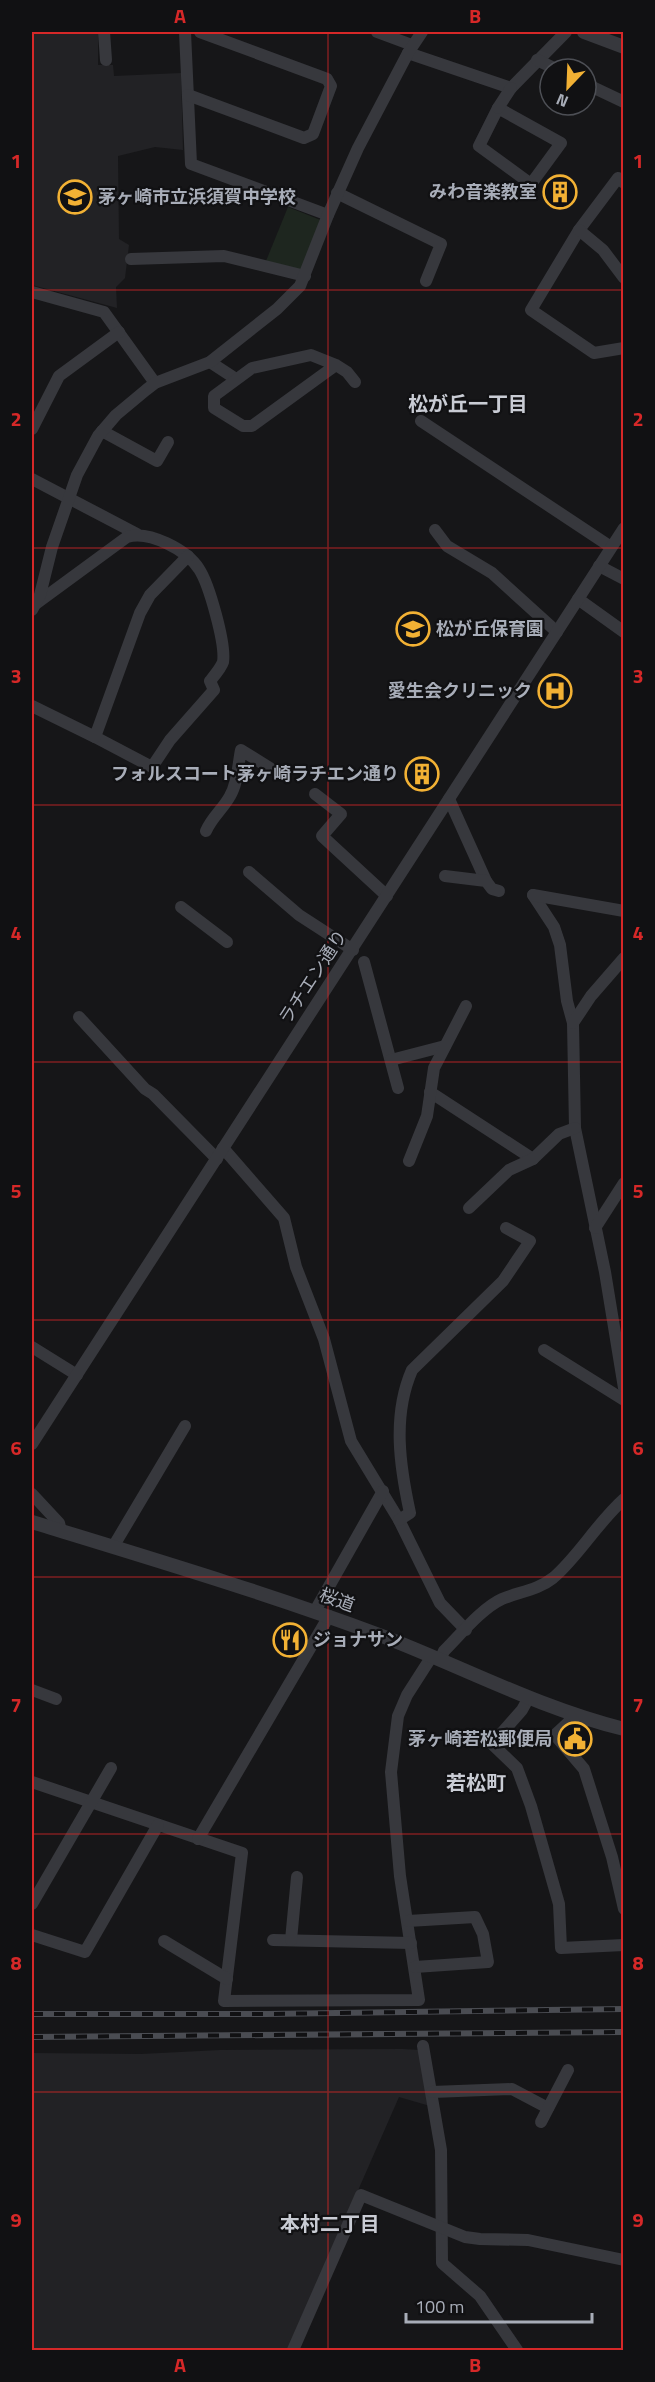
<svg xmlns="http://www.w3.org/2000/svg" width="655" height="2382" viewBox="0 0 655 2382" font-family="'Titillium Web','Noto Sans JP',sans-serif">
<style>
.built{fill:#222225}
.green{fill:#1e261f}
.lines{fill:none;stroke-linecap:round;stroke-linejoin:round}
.minor{stroke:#37383d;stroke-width:12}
.tertiary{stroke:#37383d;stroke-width:14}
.rail-casing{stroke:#4a4c52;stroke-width:6}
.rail{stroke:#111113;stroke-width:4;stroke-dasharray:11;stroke-linecap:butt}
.grid{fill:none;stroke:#d62828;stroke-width:1.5;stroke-opacity:0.55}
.labels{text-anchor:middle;stroke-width:4.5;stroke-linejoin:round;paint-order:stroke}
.poi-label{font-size:18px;font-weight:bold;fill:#a8adb8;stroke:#111113;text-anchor:end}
.street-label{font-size:18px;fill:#a8adb8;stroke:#111113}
.neighbourhood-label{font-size:20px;font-weight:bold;fill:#c9ccd4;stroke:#111113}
.neatline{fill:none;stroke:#d62828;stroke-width:2}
.grid-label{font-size:20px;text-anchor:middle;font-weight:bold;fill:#d62828}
</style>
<rect width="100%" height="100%" fill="#161618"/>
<g class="built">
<polygon points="32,32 98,32 98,65 113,65 114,76 181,73 183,150 155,147 118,156 119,239 129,245 125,278 116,287 117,308 32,285"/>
<polygon points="402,2049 420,2050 430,2106 399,2097 288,2350 32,2350 32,2053 141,2054 220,2050"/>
</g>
<polygon class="green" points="288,207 323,221 300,273 266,261"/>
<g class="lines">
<g class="minor">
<polyline points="104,32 106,60"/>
<polyline points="185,32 191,164 328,215"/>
<polyline points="377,32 412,45"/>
<polyline points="408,53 511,88 566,32"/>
<polyline points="537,60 556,69"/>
<polyline points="586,84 624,102"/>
<polyline points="188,95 304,138 313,134 331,86 327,79 200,32"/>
<polygon points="498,108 561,143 531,184 479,146"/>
<polyline points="498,108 511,88"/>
<polyline points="624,183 618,178 579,230 531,310 594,353 624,348"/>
<polyline points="337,193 441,244 426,281"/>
<polyline points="579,230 603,250 624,278"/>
<polyline points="131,259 224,256 305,276"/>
<polyline points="32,292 104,312 155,383"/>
<polyline points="210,362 236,379"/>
<polyline points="336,365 252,426 243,426 214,408 214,396 252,368 311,355 336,365 347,372 355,382"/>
<polyline points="421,421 611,547"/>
<polyline points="32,429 59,376 119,332"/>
<polyline points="102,431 157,461 168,442"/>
<polyline points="32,479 137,534"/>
<polyline points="435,530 447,546 492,573 557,632"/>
<polyline points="599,566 624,579"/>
<polyline points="578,599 624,632"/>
<path d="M37,603L127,537C149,530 187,550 199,569C209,584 226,644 223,662C221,668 214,676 210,681L214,690L170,740L152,767L95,737"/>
<polyline points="32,610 40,595 52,547 77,475 98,436 116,415 146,390 155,383 210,362 277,309 300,286 328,215 358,148 408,53 422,32"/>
<polyline points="32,706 95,737 140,613 150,595 188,556"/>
<polyline points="315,794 341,814 322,836 387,896"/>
<polyline points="449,799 486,881"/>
<path d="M206,831C212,817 223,809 230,796C238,783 238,764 241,750L270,768"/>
<polyline points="249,872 299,915 353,950"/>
<polyline points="445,876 486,881 492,889 499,891"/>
<polyline points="533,895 554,927 560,945 567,1001 573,1023 575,1128 605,1272 624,1388"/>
<polyline points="533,895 624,911"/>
<polyline points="181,907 227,942"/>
<polyline points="364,962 398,1088"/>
<polyline points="79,1017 145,1089 153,1094 217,1159"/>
<polyline points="573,1023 591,996 624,958"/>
<polyline points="391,1060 445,1046"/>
<polyline points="430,1092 533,1159"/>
<polyline points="223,1148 284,1218 296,1267 324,1339 351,1441 399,1520 440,1603 466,1630"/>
<polyline points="409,1161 427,1116 434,1068 466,1006"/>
<polyline points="469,1208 509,1170 533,1159 559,1134 575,1128"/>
<polyline points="595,1228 624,1183"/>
<polyline points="32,1347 77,1375"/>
<polyline points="544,1350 624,1400"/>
<polyline points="32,1444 624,528"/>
<polyline points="32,1494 59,1523 61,1531"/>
<path d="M399,1520L410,1513C400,1467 392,1416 412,1370L503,1281L530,1241L506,1228"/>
<polyline points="113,1547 185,1426"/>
<polyline points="315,1611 383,1491"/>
<path d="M440,1660L444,1651C460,1635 482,1608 502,1599C519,1592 538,1590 553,1578C578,1557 597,1523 624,1499"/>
<polyline points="32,1690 56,1699"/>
<polyline points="528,1699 522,1710 492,1744 517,1768 531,1806 559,1904 561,1948 624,1945"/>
<polyline points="571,1715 569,1722 555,1735 584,1769 612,1857 624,1909"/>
<polyline points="32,1782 242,1853 224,2001 419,2000 400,1876 391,1772 398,1716 407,1695 432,1656"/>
<polyline points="198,1839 329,1616"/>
<polyline points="32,1904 111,1768"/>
<polyline points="408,1921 475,1917 483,1934 488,1962 415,1967"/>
<polyline points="32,1935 85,1952 158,1825"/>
<polyline points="273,1940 411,1943"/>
<polyline points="291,1940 297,1877"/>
<polyline points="164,1941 227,1979"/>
<polyline points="423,2046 441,2150 442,2263 480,2296 517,2350"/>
<polyline points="432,2092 512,2089 548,2108"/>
<polyline points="541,2122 568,2070"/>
<polyline points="293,2350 361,2195 465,2237 480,2239 528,2240 624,2260"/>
</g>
<g class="tertiary">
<polyline points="584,32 624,47"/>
<path d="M32,1522C149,1558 267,1593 382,1636C463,1667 539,1708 624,1729"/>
</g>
<g class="rail-casing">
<g id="rail">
<polyline points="32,2014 267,2014 624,2009"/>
<polyline points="32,2037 624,2032"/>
</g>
</g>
<use href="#rail" class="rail"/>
</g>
<path class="grid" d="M328,32V2350M32,290H624M32,548H624M32,805H624M32,1062H624M32,1320H624M32,1577H624M32,1834H624M32,2092H624"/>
<defs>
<g id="building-ring" transform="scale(1.725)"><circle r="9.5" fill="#111113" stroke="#f2b134" stroke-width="1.5"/><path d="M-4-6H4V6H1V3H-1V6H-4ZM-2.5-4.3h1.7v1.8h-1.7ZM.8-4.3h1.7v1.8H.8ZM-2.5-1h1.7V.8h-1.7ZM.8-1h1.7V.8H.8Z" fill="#f2b134"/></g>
<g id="school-ring" transform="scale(1.725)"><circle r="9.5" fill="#111113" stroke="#f2b134" stroke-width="1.5"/><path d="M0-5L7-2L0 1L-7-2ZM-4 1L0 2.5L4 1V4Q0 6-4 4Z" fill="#f2b134"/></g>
<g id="hospital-ring" transform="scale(1.725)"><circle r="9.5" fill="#111113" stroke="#f2b134" stroke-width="1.5"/><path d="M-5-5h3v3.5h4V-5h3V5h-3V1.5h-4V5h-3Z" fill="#f2b134"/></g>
<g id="restaurant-ring" transform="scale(1.725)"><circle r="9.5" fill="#111113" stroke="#f2b134" stroke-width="1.5"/><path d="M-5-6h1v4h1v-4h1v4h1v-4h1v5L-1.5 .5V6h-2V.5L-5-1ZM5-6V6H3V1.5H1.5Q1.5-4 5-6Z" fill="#f2b134"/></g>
<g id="civic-ring" transform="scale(1.725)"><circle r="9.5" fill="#111113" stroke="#f2b134" stroke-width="1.5"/><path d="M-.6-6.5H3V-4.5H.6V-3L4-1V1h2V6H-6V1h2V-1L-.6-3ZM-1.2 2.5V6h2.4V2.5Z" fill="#f2b134"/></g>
</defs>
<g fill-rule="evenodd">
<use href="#building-ring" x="560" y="192"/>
<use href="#school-ring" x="75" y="197"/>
<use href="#school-ring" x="413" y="629"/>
<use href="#hospital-ring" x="555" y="691"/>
<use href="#building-ring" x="422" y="774"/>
<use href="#restaurant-ring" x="290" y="1640"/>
<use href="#civic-ring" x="575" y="1739"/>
</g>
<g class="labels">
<g class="poi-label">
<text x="537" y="198">みわ音楽教室</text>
<text x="98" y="203" text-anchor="start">茅ヶ崎市立浜須賀中学校</text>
<text x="436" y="635" text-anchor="start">松が丘保育園</text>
<text x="532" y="697">愛生会クリニック</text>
<text x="399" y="780">フォルスコート茅ヶ崎ラチエン通り</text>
<text x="313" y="1646" text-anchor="start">ジョナサン</text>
<text x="552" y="1745">茅ヶ崎若松郵便局</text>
</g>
<g class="street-label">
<text transform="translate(313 977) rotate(-57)" y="6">ラチエン通り</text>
<text transform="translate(337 1600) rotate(20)" y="6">桜道</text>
</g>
<g class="neighbourhood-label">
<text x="468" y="411">松が丘一丁目</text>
<text x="476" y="1790">若松町</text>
<text x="330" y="2231">本村二丁目</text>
</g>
</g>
<rect width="655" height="2382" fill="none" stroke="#111113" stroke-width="66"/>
<g transform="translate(568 87) rotate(203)"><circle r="28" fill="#111113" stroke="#4d4f55" stroke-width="1.5"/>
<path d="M0-4.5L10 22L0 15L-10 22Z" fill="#f2b134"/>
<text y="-9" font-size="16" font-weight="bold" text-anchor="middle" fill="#a8adb8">N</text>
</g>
<path d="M406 2313v9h186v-9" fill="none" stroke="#a8adb8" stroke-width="3"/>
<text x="415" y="2313" font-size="18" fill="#a8adb8" stroke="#111113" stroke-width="4.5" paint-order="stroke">100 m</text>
<rect x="33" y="33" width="589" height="2316" class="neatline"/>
<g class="grid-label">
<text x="180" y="23">A</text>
<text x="475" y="23">B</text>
<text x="16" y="168">1</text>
<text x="638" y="168">1</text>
<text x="16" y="426">2</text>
<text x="638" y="426">2</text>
<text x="16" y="683">3</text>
<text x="638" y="683">3</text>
<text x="16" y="940">4</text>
<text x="638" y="940">4</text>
<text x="16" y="1198">5</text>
<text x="638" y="1198">5</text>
<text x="16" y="1455">6</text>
<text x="638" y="1455">6</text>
<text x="16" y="1712">7</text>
<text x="638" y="1712">7</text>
<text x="16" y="1970">8</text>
<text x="638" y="1970">8</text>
<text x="16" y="2227">9</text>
<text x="638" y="2227">9</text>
<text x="180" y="2372">A</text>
<text x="475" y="2372">B</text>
</g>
</svg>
